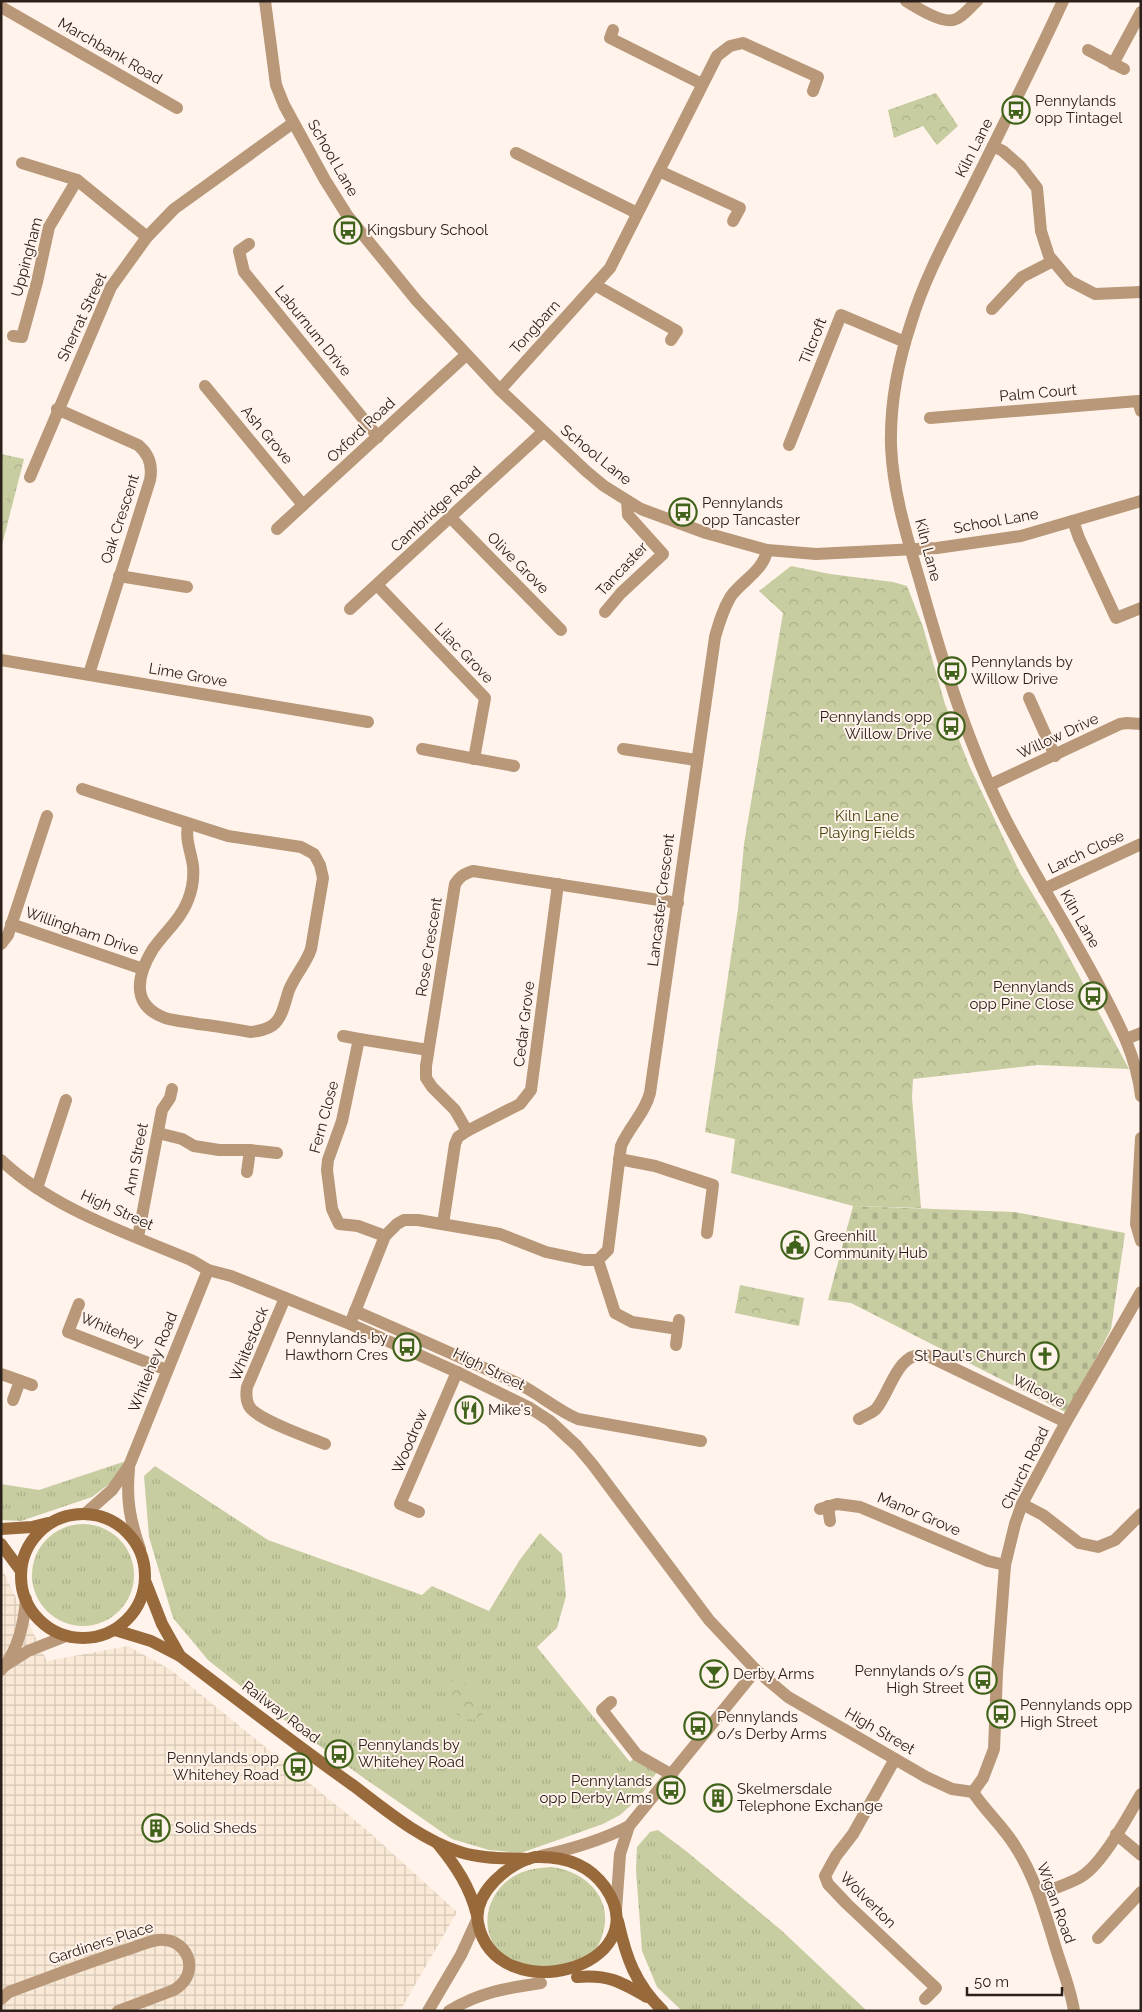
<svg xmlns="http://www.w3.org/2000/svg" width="1142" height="2012" viewBox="0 0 1142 2012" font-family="Raleway,sans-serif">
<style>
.industrial{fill:url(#industrial-grid)}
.grass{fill:url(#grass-tufts)}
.cemetery{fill:url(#cemetery-stones)}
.park{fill:url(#park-crowns)}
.pitch{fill:#c7cca1}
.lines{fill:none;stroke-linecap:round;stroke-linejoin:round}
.minor{stroke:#b89879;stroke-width:12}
.tertiary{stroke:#b89879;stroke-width:12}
.secondary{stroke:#986a3b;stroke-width:12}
.labels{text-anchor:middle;stroke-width:4;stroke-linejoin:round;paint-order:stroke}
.street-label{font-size:15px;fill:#2c211a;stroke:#fff3eb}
.poi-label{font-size:15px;fill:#2c211a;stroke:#fff3eb;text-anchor:start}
.park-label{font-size:15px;fill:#41450a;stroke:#fff3eb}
</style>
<defs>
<pattern id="industrial-grid" width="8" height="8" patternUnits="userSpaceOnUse" patternTransform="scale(1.25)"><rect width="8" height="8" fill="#f9e9d6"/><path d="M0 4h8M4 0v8" fill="none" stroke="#d6c8b7"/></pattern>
<pattern id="grass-tufts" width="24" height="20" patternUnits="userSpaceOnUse" patternTransform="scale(1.25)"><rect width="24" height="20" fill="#c7cca1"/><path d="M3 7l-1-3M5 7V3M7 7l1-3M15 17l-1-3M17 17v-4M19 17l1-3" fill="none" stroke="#abaf8a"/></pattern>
<pattern id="cemetery-stones" width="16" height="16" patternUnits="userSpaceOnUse" patternTransform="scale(1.25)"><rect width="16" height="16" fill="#c7cca1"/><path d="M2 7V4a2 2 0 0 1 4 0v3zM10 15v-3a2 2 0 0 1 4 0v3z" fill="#abaf8a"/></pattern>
<pattern id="park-crowns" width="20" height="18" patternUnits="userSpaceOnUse" patternTransform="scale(1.25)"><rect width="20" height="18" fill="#c7cca1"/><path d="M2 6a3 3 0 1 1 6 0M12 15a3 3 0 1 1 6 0" fill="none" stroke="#abaf8a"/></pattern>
</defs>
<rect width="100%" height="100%" fill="#fff3eb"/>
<polygon class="industrial" points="1,1567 47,1661 128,1646 171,1670 368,1831 457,1912 400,2011 1,2011"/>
<g class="grass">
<polygon points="126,1461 117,1478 92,1497 21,1521 1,1520 1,1484 39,1490"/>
<polygon points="155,1466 268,1540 422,1595 432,1586 489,1611 519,1561 540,1533 562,1554 566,1596 557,1628 537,1647 630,1762 637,1755 657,1772 638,1799 620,1815 603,1824 521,1853 489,1850 452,1839 361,1776 272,1711 208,1660 173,1618 149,1537 144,1476"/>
<circle cx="83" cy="1575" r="51"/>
<polygon points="658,1830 686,1851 781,1930 867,2011 682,2011 657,1987 642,1951 636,1870 637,1847 650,1832"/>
<path d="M551,1867C586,1871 615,1899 602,1936C600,1942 596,1952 590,1955C578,1963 557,1967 543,1972C534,1968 503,1957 498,1951C477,1925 489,1888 518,1874C528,1869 540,1868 551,1867Z"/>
</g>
<polygon class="cemetery" points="853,1206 1015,1212 1125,1233 1111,1329 1067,1413 851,1303 828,1300"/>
<g class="park">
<polygon points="936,93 958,126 937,145 923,126 894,138 888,110"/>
<polygon points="1,454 24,459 1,549"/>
<polygon points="791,566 830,574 893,582 907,586 923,627 945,704 969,765 1020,873 1056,933 1129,1069 1038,1065 913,1079 912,1097 921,1208 853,1206 731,1173 735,1139 705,1132 738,909 744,844 783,613 759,591"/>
<polygon points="740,1285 804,1298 799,1326 735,1313"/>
<path d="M459,1677L484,1701L480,1705L482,1714L478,1719C453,1724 431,1690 459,1677Z"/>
</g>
<polygon class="pitch" points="1,466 14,469 1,524"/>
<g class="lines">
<g class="minor">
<path d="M906,1C917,8 944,25 956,19C964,16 971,6 977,1"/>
<polyline points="1,7 177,108"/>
<polyline points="613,30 610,38 702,84"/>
<polyline points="1088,50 1124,69"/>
<polyline points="1113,64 1141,12"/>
<polyline points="993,146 1003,151 1020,166 1037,188 1041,231 1049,256 1070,281 1095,294 1141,292"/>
<polyline points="516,153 637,213"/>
<polyline points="22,163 77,180 147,237"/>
<polyline points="659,171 740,208 733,221"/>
<polyline points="249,244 239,251 244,272 378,437"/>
<polyline points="595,285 677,331 671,340"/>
<polyline points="992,309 1022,277 1053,261"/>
<polyline points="13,336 22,337 37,282 49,227 77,180"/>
<polyline points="205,386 303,505"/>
<polyline points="500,390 610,268 717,56 730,46 743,43 818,77 813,91"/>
<path d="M57,409L138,445C149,454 153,465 150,480L89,674"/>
<polyline points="930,418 1138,401 1141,411"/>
<polyline points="789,445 841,315 905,342"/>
<polyline points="30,477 111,287 147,237 174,209 293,123"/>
<polyline points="451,518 561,630"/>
<polyline points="1073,521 1079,538 1116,618 1141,608"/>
<polyline points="277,529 466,355"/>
<polyline points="119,576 187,587"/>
<polyline points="377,585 485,698 474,759"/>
<polyline points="350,609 543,432"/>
<polyline points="605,612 621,593 663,554 628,515 627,501"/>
<polyline points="1,660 368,722"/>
<polyline points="1029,698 1055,756"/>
<polyline points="422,749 514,766"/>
<polyline points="623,749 696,760"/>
<polyline points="990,785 1120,724 1127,723 1141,724"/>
<path d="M82,789L228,836L301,847L314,854L320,865L323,878L311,949C306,964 295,975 289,990C285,1001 283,1017 273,1025C266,1030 259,1031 251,1032C233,1029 216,1026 198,1024C188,1022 175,1021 165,1018C130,1005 137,975 153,949C164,933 181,919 188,900C192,890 194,877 193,866C191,851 185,840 188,825"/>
<polyline points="1044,889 1141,844"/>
<polyline points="11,924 143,969"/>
<polyline points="1,944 8,935 47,816"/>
<polyline points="343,1036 359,1039"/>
<polyline points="1126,1039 1141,1033"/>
<polyline points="467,1131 520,1104 531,1090 558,884"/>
<polyline points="158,1133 182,1139 194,1146 219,1150 250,1150 247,1172"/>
<polyline points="250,1150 277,1153"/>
<polyline points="619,1159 655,1166 713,1185 707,1233"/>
<polyline points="37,1188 66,1100"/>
<path d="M443,1224L455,1144L458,1137L467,1131L455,1110L432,1087L426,1078V1066L455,884C460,876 464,874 473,871L678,903"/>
<polyline points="385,1236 358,1226 339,1224 332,1209 327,1170 328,1160 342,1121 359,1039 428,1050"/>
<polyline points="138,1237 162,1110 170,1098 172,1089"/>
<path d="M598,1260L608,1250L621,1146C629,1127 645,1113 650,1093L715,637C719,623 723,609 731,596C743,580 764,570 767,550"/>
<path d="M285,1298L247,1387C246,1393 246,1400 249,1406C257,1420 308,1437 325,1444"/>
<polyline points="79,1304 68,1332 167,1370"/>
<path d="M355,1311C410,1335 465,1359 519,1384C539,1394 557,1410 578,1419L701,1441"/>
<polyline points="350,1324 385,1236 397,1224 404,1220 418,1220 500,1234 546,1252 584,1260 598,1260 615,1313 632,1322 678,1329"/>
<polyline points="676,1345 679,1320"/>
<polyline points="1,1374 32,1385"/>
<polyline points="13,1400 20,1381"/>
<path d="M859,1419C864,1416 872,1413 876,1409C891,1391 897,1351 926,1355L1066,1422"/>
<polyline points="1022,1504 1043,1515 1079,1543 1098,1547 1115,1540 1141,1514"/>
<polyline points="828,1506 830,1521"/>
<polyline points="820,1509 837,1504 860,1507 988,1561 1005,1565"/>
<polyline points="419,1512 400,1504 457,1372"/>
<polyline points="6,1665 28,1651 66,1636"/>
<path d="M1,1670C18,1651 24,1624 26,1599"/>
<polyline points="611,1702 602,1710 637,1755 672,1775"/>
<polyline points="895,1759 853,1834 836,1856 825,1876 828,1884 847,1904 936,1988 925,1999"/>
<path d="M973,1792C985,1811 1003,1826 1015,1846C1036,1878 1046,1916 1057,1952C1063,1971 1071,1991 1074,2011"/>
<polyline points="1116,1834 1141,1855"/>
<path d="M1039,1894C1052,1889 1066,1885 1079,1878C1102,1866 1127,1817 1141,1794"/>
<polyline points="1098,1938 1141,1892"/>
<path d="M1,1999L9,1992C50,1977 91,1961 132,1948C142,1945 155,1938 165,1940C180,1941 191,1955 189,1969C188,1979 182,1985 174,1990L118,2011"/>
</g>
<g class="tertiary">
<polyline points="265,1 276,85 284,105 325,180 347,215 417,301 500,390 586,471 604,486 641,509 706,533 767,550 816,554 937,548 1021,536 1141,501"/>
<path d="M1063,1C1034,64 1003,126 972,188C950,232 925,276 911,323C898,362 890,406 891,446C893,494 908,540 921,585C944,666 968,745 1006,820C1034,874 1067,926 1096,980C1116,1018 1136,1053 1141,1096"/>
<polyline points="1141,1138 1136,1224 1141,1241"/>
<path d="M1,1160C53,1209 127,1233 191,1260L208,1270L231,1276L350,1324L457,1372L530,1408L550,1421L577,1446L593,1465L709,1620L756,1670L788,1697L926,1777L952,1789L973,1792L983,1778L994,1749L997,1673L1005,1565L1015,1524L1022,1504L1066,1422L1141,1292"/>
<path d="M129,1469C126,1500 130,1520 140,1549"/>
<polyline points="86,1513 112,1490 129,1466 208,1270"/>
<path d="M540,1856C572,1849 601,1841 629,1826L756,1670"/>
<polyline points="616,1910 620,1854 629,1826"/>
<polyline points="428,2011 461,1955 477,1920"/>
<path d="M449,2011C480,1992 507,1988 541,1983"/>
</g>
<g class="secondary">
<circle cx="83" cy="1576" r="62"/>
<polyline points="1,1529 32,1527 48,1523"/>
<polyline points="1,1544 21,1571"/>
<polyline points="146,1583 162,1624 180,1656"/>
<path d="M115,1630L151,1641L180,1656C238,1700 295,1744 354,1786C387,1811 420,1839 460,1852C482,1859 505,1858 528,1859"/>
<path d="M438,1844C456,1866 470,1887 477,1915"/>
<path d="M535,1857C562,1856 588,1863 605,1887C661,1967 496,2012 478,1923C473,1893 508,1863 535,1857Z"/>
<path d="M618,1921C626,1957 635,1984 663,2011"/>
<path d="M577,1977C608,1974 621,1982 647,1997"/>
</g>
</g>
<defs>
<g id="bus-ring" transform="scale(1.4375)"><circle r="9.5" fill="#fff3eb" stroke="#40621a" stroke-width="1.5"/><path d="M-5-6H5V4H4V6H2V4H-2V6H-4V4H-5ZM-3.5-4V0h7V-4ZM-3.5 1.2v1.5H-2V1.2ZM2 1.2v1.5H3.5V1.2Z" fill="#40621a"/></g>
<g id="civic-ring" transform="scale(1.4375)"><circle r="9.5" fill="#fff3eb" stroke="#40621a" stroke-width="1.5"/><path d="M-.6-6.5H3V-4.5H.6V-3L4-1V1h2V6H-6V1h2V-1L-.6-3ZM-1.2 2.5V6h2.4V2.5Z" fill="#40621a"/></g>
<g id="church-ring" transform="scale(1.4375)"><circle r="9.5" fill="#fff3eb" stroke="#40621a" stroke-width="1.5"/><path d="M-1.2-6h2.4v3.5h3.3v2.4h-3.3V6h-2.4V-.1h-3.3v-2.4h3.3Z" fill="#40621a"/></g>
<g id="restaurant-ring" transform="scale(1.4375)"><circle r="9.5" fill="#fff3eb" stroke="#40621a" stroke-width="1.5"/><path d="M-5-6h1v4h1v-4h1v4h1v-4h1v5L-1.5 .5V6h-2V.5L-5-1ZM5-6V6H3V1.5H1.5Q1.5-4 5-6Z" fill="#40621a"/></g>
<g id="bar-ring" transform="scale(1.4375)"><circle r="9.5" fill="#fff3eb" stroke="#40621a" stroke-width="1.5"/><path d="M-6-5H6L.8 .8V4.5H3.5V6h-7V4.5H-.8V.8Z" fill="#40621a"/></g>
<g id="building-ring" transform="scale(1.4375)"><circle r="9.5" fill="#fff3eb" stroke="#40621a" stroke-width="1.5"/><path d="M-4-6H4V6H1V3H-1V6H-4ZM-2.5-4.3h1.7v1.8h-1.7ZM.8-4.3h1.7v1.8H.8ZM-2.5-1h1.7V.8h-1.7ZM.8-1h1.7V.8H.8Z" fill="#40621a"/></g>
</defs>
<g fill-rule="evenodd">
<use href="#bus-ring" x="1016" y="110"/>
<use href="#bus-ring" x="348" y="230"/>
<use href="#bus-ring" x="683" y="512"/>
<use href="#bus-ring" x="952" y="671"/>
<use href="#bus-ring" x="951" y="726"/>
<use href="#bus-ring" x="1093" y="996"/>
<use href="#civic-ring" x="795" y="1245"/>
<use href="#bus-ring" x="407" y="1347"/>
<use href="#church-ring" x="1045" y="1356"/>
<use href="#restaurant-ring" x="469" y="1410"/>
<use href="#bar-ring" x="714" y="1674"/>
<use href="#bus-ring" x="983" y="1680"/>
<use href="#bus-ring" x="1001" y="1714"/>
<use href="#bus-ring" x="698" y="1726"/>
<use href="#bus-ring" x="339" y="1754"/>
<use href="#bus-ring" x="298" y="1767"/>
<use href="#bus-ring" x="671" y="1790"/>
<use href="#building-ring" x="718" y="1798"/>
<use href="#building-ring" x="156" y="1828"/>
</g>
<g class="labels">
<g class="street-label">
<text transform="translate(110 51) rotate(30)" y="5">Marchbank Road</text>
<text transform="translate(974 148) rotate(-63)" y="5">Kiln Lane</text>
<text transform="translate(333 158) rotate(60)" y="5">School Lane</text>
<text transform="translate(27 257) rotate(-75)" y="5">Uppingham</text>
<text transform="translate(82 317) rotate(-65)" y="5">Sherrat Street</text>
<text transform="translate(535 327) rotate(-48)" y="5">Tongbarn</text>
<text transform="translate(313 331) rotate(51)" y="5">Laburnum Drive</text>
<text transform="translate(813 341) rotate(-68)" y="5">Tilcroft</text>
<text transform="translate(1038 393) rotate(-5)" y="5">Palm Court</text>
<text transform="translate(361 430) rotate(-43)" y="5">Oxford Road</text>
<text transform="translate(267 435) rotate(50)" y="5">Ash Grove</text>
<text transform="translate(596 455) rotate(39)" y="5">School Lane</text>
<text transform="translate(436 509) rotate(-43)" y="5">Cambridge Road</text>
<text transform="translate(120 519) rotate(-72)" y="5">Oak Crescent</text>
<text transform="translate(996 521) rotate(-10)" y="5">School Lane</text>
<text transform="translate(928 550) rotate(75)" y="5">Kiln Lane</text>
<text transform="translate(518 563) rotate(45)" y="5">Olive Grove</text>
<text transform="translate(622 569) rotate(-47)" y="5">Tancaster</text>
<text transform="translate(464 653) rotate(46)" y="5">Lilac Grove</text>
<text transform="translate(188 675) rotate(10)" y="5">Lime Grove</text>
<text transform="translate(1058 736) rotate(-25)" y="5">Willow Drive</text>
<text transform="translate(1086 852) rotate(-25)" y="5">Larch Close</text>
<text transform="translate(661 900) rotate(-83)" y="5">Lancaster Crescent</text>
<text transform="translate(1080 919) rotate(60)" y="5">Kiln Lane</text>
<text transform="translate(82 931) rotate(19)" y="5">Willingham Drive</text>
<text transform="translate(429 947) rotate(-81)" y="5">Rose Crescent</text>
<text transform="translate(524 1024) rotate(-83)" y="5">Cedar Grove</text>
<text transform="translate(324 1117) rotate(-75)" y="5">Fern Close</text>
<text transform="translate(136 1159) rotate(-79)" y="5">Ann Street</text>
<text transform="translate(117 1210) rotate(24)" y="5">High Street</text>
<text transform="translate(112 1330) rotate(23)" y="5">Whitehey</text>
<text transform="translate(249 1344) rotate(-68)" y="5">Whitestock</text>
<text transform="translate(153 1362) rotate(-68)" y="5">Whitehey Road</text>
<text transform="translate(489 1369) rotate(26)" y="5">High Street</text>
<text transform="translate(1039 1391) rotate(26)" y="5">Wilcove</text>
<text transform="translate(410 1441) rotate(-67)" y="5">Woodrow</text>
<text transform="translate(1025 1468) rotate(-64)" y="5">Church Road</text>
<text transform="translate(919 1514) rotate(23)" y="5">Manor Grove</text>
<text transform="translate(281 1712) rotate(37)" y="5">Railway Road</text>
<text transform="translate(880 1731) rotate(30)" y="5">High Street</text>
<text transform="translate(868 1900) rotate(45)" y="5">Wolverton</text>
<text transform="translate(1056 1903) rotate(70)" y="5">Wigan Road</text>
<text transform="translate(101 1943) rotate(-18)" y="5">Gardiners Place</text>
</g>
<g class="poi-label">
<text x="1035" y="106">Pennylands<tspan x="1035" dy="17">opp Tintagel</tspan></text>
<text x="367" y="235">Kingsbury School</text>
<text x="702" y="508">Pennylands<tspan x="702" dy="17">opp Tancaster</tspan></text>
<text x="971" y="667">Pennylands by<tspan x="971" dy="17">Willow Drive</tspan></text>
<text x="932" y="722" text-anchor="end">Pennylands opp<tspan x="932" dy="17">Willow Drive</tspan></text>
<text x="1074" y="992" text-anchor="end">Pennylands<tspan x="1074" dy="17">opp Pine Close</tspan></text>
<text x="814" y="1241">Greenhill<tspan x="814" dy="17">Community Hub</tspan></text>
<text x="388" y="1343" text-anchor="end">Pennylands by<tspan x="388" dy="17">Hawthorn Cres</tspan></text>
<text x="1026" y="1361" text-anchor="end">St Paul's Church</text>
<text x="488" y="1415">Mike's</text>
<text x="964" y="1676" text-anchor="end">Pennylands o/s<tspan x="964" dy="17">High Street</tspan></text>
<text x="733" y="1679">Derby Arms</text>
<text x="1020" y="1710">Pennylands opp<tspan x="1020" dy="17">High Street</tspan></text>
<text x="717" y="1722">Pennylands<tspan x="717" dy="17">o/s Derby Arms</tspan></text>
<text x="358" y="1750">Pennylands by<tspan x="358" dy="17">Whitehey Road</tspan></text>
<text x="279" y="1763" text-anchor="end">Pennylands opp<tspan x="279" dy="17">Whitehey Road</tspan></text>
<text x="652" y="1786" text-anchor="end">Pennylands<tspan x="652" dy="17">opp Derby Arms</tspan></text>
<text x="737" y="1794">Skelmersdale<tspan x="737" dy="17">Telephone Exchange</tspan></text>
<text x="175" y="1833">Solid Sheds</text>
</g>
<g class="park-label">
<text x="867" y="821">Kiln Lane<tspan x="867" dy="17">Playing Fields</tspan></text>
</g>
</g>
<rect width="1142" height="2012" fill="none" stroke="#2c211a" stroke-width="5"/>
<path d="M967 1987v8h95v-8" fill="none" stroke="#2c211a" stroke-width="2.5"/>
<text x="974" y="1987" font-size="15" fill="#2c211a" stroke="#fff3eb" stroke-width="4" paint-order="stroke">50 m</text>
</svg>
